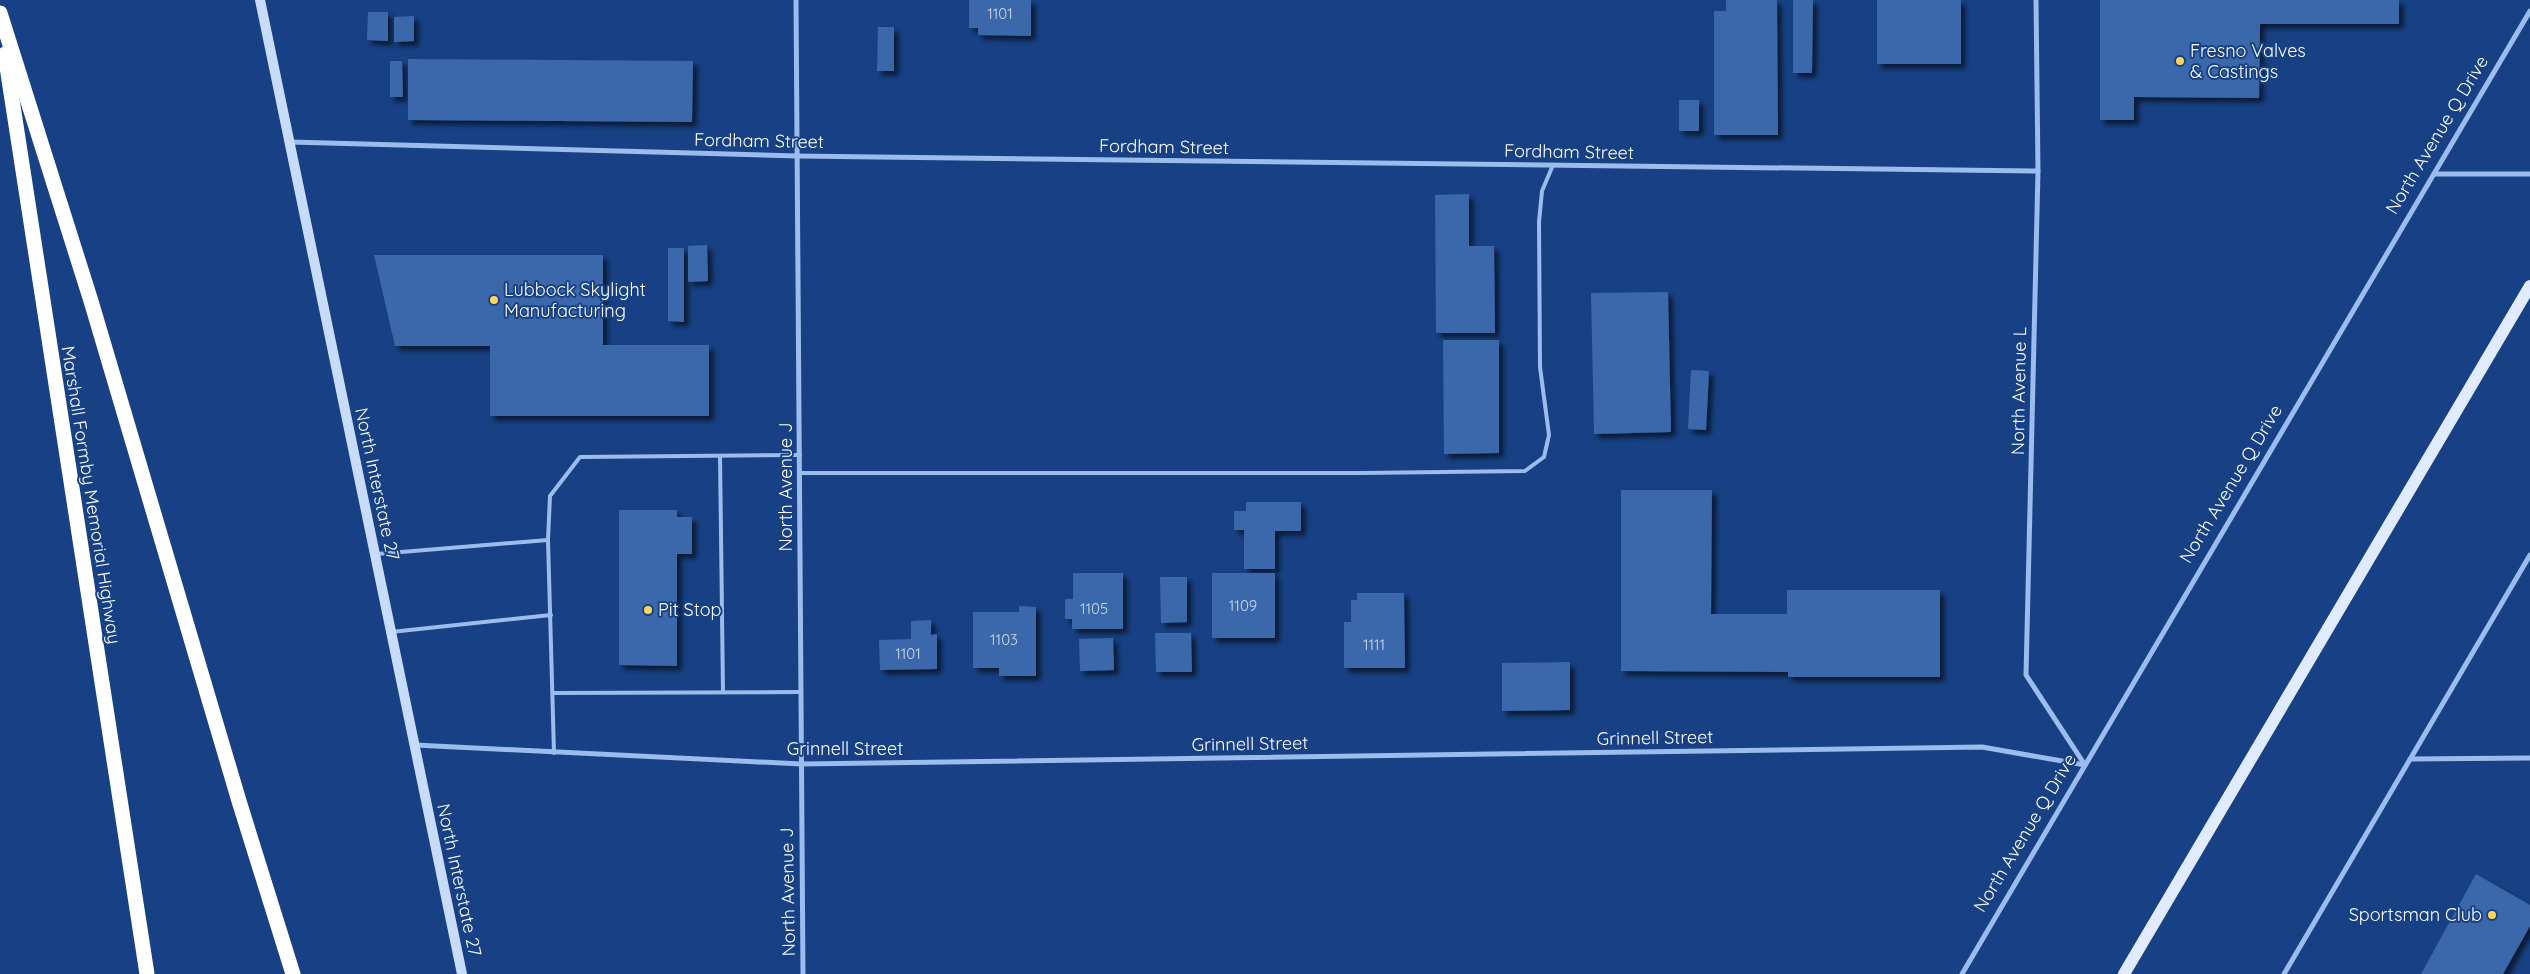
<svg xmlns="http://www.w3.org/2000/svg" width="2530" height="974" viewBox="0 0 2530 974" font-family="Quicksand,sans-serif">
<style>
.building{fill:#3b68ab;filter:url(#shadow)}
.lines{fill:none;stroke-linecap:round;stroke-linejoin:round}
.service{stroke:#9bbced;stroke-width:4}
.minor{stroke:#9bbced;stroke-width:5}
.secondary{stroke:#c8dbf9;stroke-width:10}
.primary{stroke:#e1ebff;stroke-width:12}
.motorway{stroke:#fff;stroke-width:15}
.poi-dot{fill:#ffd657;stroke:#174184;stroke-width:2}
.labels{text-anchor:middle;stroke-width:4;stroke-linejoin:round;paint-order:stroke}
.number-label{font-size:15px;fill:#ced9ea}
.poi-label{font-size:18px;fill:#fff;stroke:#174184;text-anchor:start}
.street-label{font-size:18px;fill:#fff;stroke:#174184}
</style>
<defs>
<filter id="shadow"><feDropShadow dx="4.5" dy="4.5" stdDeviation="2.5" flood-color="#0009"/></filter>
</defs>
<rect width="100%" height="100%" fill="#174184"/>
<g class="building">
<polygon points="969,0 1031,0 1031,36 978,35 978,28 969,28"/>
<polygon points="1726,0 1777,0 1778,135 1714,135 1714,11 1726,11"/>
<polygon points="1793,0 1813,0 1812,73 1793,73"/>
<rect x="1877" y="0" width="84" height="64"/>
<polygon points="2100,0 2399,0 2399,24 2260,24 2259,98 2134,97 2134,120 2100,120"/>
<polygon points="368,12 388,12 388,41 367,40"/>
<polygon points="414,16 414,41 394,42 394,17"/>
<polygon points="878,27 894,27 894,71 877,71"/>
<polygon points="408,59 693,61 692,122 408,120"/>
<polygon points="390,61 402,61 403,97 390,97"/>
<rect x="1679" y="100" width="20" height="31"/>
<polygon points="1469,194 1469,246 1494,246 1495,333 1436,333 1435,195"/>
<polygon points="707,245 708,281 688,282 688,246"/>
<polygon points="668,248 684,248 684,322 668,321"/>
<polygon points="374,255 603,255 603,345 709,345 709,416 490,416 490,346 395,346"/>
<polygon points="1668,292 1671,432 1594,434 1591,293"/>
<polygon points="1443,340 1499,340 1499,453 1444,454"/>
<polygon points="1691,370 1709,371 1706,430 1688,429"/>
<polygon points="1621,490 1712,490 1711,614 1787,614 1787,590 1940,590 1940,677 1788,677 1788,672 1621,671"/>
<polygon points="1246,502 1301,502 1301,531 1275,531 1275,569 1244,569 1244,530 1234,530 1234,511 1246,511"/>
<polygon points="619,510 677,510 677,517 692,517 692,554 677,554 677,666 619,665"/>
<polygon points="1073,573 1123,573 1123,629 1072,629 1072,619 1065,619 1065,599 1073,599"/>
<rect x="1212" y="573" width="63" height="65"/>
<polygon points="1160,577 1187,577 1187,622 1161,623"/>
<polygon points="1357,593 1404,593 1405,668 1344,668 1344,622 1351,622 1351,600 1357,600"/>
<polygon points="1019,606 1036,607 1036,676 999,676 999,668 973,668 973,612 1019,612"/>
<polygon points="931,620 931,635 937,634 937,669 880,670 879,640 911,639 911,621"/>
<polygon points="1155,633 1191,633 1192,672 1156,672"/>
<polygon points="1113,638 1114,670 1080,671 1079,639"/>
<polygon points="1570,662 1570,710 1502,711 1502,663"/>
<polygon points="2476,874 2530,905 2530,926 2503,974 2421,974"/>
</g>
<g class="lines">
<g class="service">
<polyline points="720,456 723,692"/>
<polyline points="799,473 1362,473 1525,471 1544,457 1549,435 1540,367 1539,222 1542,191 1553,165"/>
<polyline points="377,554 548,540"/>
<polyline points="391,632 551,615"/>
<polyline points="553,693 800,692"/>
<polyline points="554,753 548,540 550,496 580,457 800,455"/>
</g>
<g class="minor">
<polyline points="796,0 803,974"/>
<polyline points="2036,0 2038,171 2026,675 2085,765"/>
<polyline points="290,142 797,156 2038,171"/>
<polyline points="2434,174 2530,174"/>
<polyline points="415,745 801,764 1982,747 2085,765"/>
<polyline points="2410,759 2530,758"/>
<polyline points="1962,974 2530,11"/>
<polyline points="2284,974 2530,555"/>
</g>
<polyline class="secondary" points="260,0 462,974"/>
<polyline class="primary" points="2124,974 2530,286"/>
<g class="motorway">
<polyline points="0,13 91,301 239,801 293,974"/>
<polyline points="5,54 147,974"/>
</g>
</g>
<g class="poi-dot">
<circle cx="2180" cy="61" r="5"/>
<circle cx="494" cy="300" r="5"/>
<circle cx="648" cy="610" r="5"/>
<circle cx="2492" cy="915" r="5"/>
</g>
<g class="labels">
<g class="number-label">
<text x="1000" y="19">1101</text>
<text x="1243" y="611">1109</text>
<text x="1094" y="614">1105</text>
<text x="1004" y="645">1103</text>
<text x="1374" y="650">1111</text>
<text x="908" y="659">1101</text>
</g>
<g class="poi-label">
<text x="2190" y="57">Fresno Valves<tspan x="2190" dy="21">&amp; Castings</tspan></text>
<text x="504" y="296">Lubbock Skylight<tspan x="504" dy="21">Manufacturing</tspan></text>
<text x="658" y="616">Pit Stop</text>
<text x="2482" y="921" text-anchor="end">Sportsman Club</text>
</g>
<g class="street-label">
<text transform="translate(2437 135) rotate(-59)" y="6">North Avenue Q Drive</text>
<text transform="translate(759 141) rotate(1)" y="6">Fordham Street</text>
<text transform="translate(1164 147) rotate(1)" y="6">Fordham Street</text>
<text transform="translate(1569 152) rotate(1)" y="6">Fordham Street</text>
<text transform="translate(2019 391) rotate(-89)" y="6">North Avenue L</text>
<text transform="translate(377 484) rotate(78)" y="6">North Interstate 27</text>
<text transform="translate(2231 484) rotate(-59)" y="6">North Avenue Q Drive</text>
<text transform="translate(786 487) rotate(-90)" y="6">North Avenue J</text>
<text transform="translate(91 495) rotate(81)" y="6">Marshall Formby Memorial Highway</text>
<text transform="translate(1655 738) rotate(-1)" y="6">Grinnell Street</text>
<text transform="translate(1250 744) rotate(-1)" y="6">Grinnell Street</text>
<text x="845" y="755">Grinnell Street</text>
<text transform="translate(2025 833) rotate(-59)" y="6">North Avenue Q Drive</text>
<text transform="translate(459 880) rotate(78)" y="6">North Interstate 27</text>
<text transform="translate(788 892) rotate(-91)" y="6">North Avenue J</text>
</g>
</g>
</svg>
